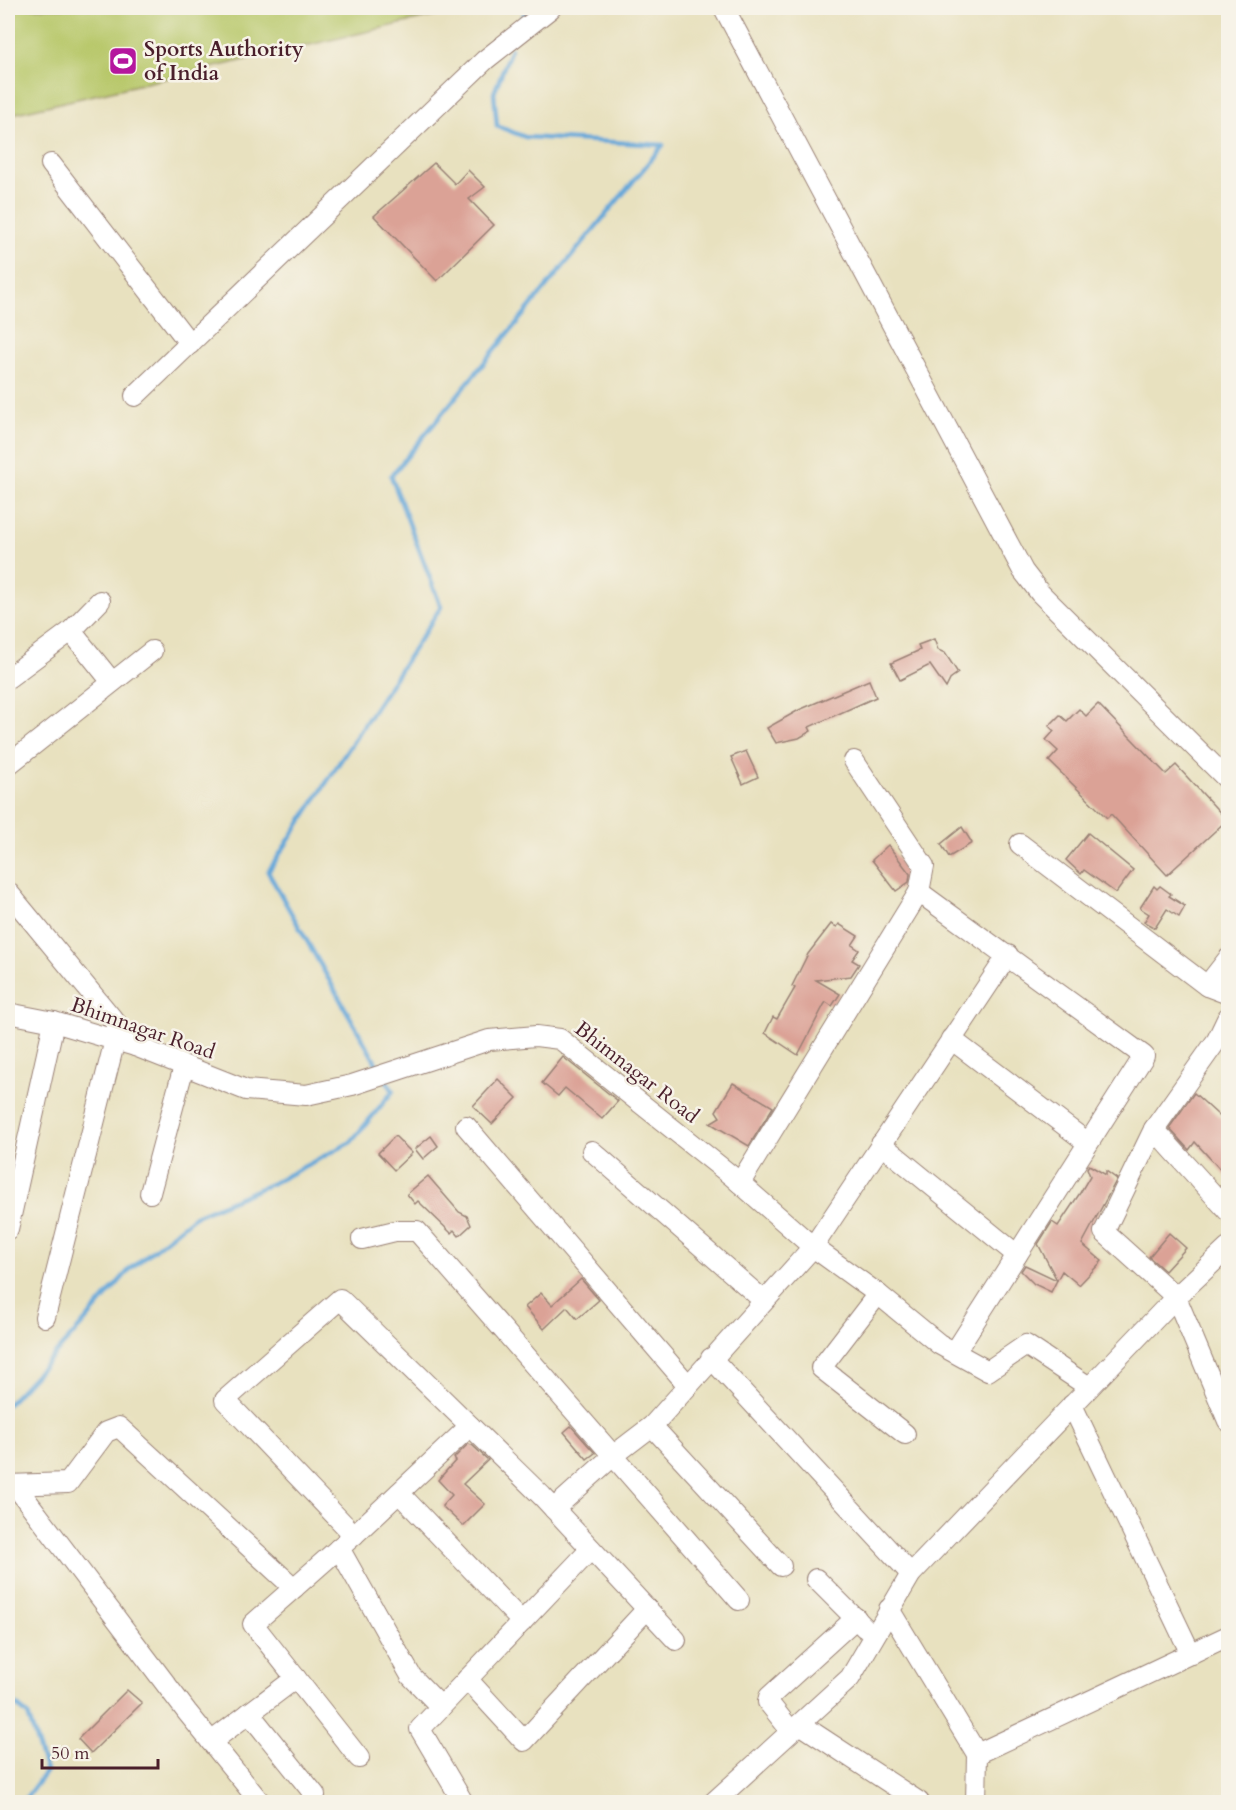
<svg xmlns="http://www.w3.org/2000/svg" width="1236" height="1810" viewBox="0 0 1236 1810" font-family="Cardo,serif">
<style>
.green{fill:#b8c86a;stroke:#81744a;stroke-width:1.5}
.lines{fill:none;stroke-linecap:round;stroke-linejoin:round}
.stream{stroke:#65a7d9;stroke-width:4.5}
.building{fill:#dba296}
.minor-casing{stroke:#998075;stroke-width:22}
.minor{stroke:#fff;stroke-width:20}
.labels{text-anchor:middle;stroke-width:5;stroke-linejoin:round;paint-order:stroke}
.poi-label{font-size:21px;font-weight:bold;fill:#4a1f2b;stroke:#f7f3e8;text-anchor:start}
.street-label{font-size:21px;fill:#4a1f2b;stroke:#f7f3e8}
</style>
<rect width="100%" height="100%" fill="#f7f3e8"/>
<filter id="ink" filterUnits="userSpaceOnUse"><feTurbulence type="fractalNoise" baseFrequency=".0167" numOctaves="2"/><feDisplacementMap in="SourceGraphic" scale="12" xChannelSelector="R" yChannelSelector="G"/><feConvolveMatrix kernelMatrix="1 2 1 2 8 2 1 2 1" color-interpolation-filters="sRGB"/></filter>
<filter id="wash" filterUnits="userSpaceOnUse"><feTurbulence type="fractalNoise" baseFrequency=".008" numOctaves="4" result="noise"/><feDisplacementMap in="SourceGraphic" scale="24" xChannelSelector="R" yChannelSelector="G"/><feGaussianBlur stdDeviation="1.35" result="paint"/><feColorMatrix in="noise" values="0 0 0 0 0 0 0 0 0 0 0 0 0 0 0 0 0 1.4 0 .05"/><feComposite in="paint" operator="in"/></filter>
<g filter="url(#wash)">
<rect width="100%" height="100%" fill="#e8e1bf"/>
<polygon class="green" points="8,8 469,8 8,115"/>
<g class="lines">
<g class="stream">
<polyline points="521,22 527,8"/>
<polyline points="380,1070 268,872 441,607 391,476 663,145 525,137 497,126 494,93 511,49"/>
<polyline points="8,1404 80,1327 130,1269 195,1216 273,1183 351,1142 393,1091 386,1080"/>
<polyline points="8,1698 28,1715 46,1771 23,1802"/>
</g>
</g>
<g id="blocks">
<g class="building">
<polygon points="434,163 455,184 468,170 485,187 469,199 494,225 437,281 374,216"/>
<polygon points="934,639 938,650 945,653 958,673 951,678 946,688 930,665 900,680 891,663 920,650 918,645"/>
<polygon points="869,680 876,697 809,727 811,731 799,738 776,743 767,728 799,710"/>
<polygon points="1098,704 1166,774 1176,765 1227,820 1167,875 1111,814 1107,818 1049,761 1058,751 1046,740 1054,731 1049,726 1060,715 1067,721 1079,709 1086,716"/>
<polygon points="746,751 758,777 743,784 731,757"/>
<polygon points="962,827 972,843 949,857 941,844"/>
<polygon points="1088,833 1133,870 1116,893 1084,870 1081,874 1066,860"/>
<polygon points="888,845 910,874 909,882 896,891 872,860"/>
<polygon points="1154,886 1157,889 1160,886 1171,894 1169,896 1185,906 1179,917 1167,909 1155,928 1144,922 1149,914 1140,908"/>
<polygon points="831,924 837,927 839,924 858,936 852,945 859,950 852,960 859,964 851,976 816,980 840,994 832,1006 826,1002 824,1005 798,1055 765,1033 773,1017 777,1019 795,988 792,986 808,954"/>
<polygon points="563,1057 618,1101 602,1119 565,1088 558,1096 542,1083"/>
<polygon points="498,1079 517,1098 492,1124 473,1106"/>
<polygon points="733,1083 773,1107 749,1146 710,1123 720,1117 716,1111"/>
<polygon points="1194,1093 1228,1124 1228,1178 1195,1142 1189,1150 1169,1128"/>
<polygon points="395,1136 412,1153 394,1170 378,1153"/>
<polygon points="431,1136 438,1146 423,1159 415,1149"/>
<polygon points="1089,1165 1106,1175 1106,1171 1117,1179 1082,1244 1102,1261 1079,1285 1062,1271 1057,1280 1038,1244 1052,1222 1058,1226 1080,1193 1090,1176 1087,1168"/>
<polygon points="428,1176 459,1212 467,1216 471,1225 459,1236 454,1230 451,1233 418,1201 415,1204 407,1194"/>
<polygon points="1169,1233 1186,1248 1165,1271 1149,1257"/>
<polygon points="1025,1265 1057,1280 1051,1292 1034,1284 1021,1271"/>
<polygon points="581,1279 599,1300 577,1319 567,1307 544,1329 525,1307 541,1293 552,1305"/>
<polygon points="571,1426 595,1453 587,1459 564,1432"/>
<polygon points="468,1444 472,1445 488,1460 463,1484 485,1504 463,1526 442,1506 452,1495 438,1480 456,1460 454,1458"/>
<polygon points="127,1690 142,1703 91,1753 78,1739"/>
</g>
</g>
</g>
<g filter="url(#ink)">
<use href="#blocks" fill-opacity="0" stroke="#998075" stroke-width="1.5"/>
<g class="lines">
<g class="minor-casing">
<g id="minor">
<polyline points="724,8 1023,571 1040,593 1228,780"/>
<polyline points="51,164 190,344"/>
<polyline points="135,396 485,60 551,8"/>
<polyline points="71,631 112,682"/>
<polyline points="8,678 71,631 100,601"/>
<polyline points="8,765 152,651"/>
<polyline points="1020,844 1207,986 1228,959"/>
<polyline points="8,892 135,1046"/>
<polyline points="919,892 1144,1056 955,1352"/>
<polyline points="1207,986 1228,994"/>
<polyline points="8,1013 54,1022 135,1046 246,1090 306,1095 352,1085 489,1040 536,1036 560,1039 733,1177 813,1247 878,1294 939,1344 988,1371 1026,1345 1089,1387"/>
<polyline points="1228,1017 1217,1040 1154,1129 1104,1232 1176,1297 1228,1421"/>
<polyline points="951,1039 1088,1143"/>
<polyline points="466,1126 687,1384"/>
<polyline points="1154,1129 1228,1211"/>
<polyline points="881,1144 1017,1255"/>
<polyline points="592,1151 763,1300"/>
<polyline points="740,1183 919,892 924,866 854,761"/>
<polyline points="150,1193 184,1066"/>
<polyline points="8,1229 54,1022"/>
<polyline points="362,1239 395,1231 417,1231 739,1600"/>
<polyline points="878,1294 821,1368 905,1434"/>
<polyline points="45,1317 115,1040"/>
<polyline points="711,1358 911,1574"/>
<polyline points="1072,1405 1191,1654"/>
<polyline points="652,1426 781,1566"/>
<polyline points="8,1485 68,1483 106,1432 119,1427 294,1588"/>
<polyline points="15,1485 187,1712 260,1802"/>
<polyline points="399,1493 522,1622"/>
<polyline points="554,1509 614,1455 652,1426 813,1247 1008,955"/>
<polyline points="354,1535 225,1400 340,1299 542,1496 676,1640"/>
<polyline points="339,1548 411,1676 441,1707"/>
<polyline points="816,1579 865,1628"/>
<polyline points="889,1609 977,1754"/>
<polyline points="467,1679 524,1741 647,1609"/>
<polyline points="249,1713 315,1795"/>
<polyline points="800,1724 919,1802"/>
<polyline points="791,1731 768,1702 769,1697 856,1618"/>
<polyline points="211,1742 296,1678"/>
<polyline points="359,1758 253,1624 354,1535 470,1426"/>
<polyline points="463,1802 420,1729 591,1549"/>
<polyline points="714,1802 850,1678 911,1574 1176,1297 1228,1248"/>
<polyline points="976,1802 977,1754 1228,1636"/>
</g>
</g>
<use href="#minor" class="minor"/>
</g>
</g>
<defs>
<g id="stadium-square" transform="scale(1.5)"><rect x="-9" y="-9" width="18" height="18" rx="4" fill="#b5179e" stroke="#f7f3e8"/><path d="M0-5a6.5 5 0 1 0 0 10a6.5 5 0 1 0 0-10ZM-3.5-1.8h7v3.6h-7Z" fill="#fff"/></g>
</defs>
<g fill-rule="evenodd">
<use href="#stadium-square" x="123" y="61"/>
</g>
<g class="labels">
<g class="poi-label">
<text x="144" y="56">Sports Authority<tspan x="144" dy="24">of India</tspan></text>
</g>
<g class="street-label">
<text transform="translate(143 1028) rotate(19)" y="7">Bhimnagar Road</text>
<text transform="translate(637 1072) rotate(38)" y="7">Bhimnagar Road</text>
</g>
</g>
<rect width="1236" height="1810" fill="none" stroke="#f7f3e8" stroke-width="30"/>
<path d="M42 1759v9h116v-9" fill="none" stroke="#4a1f2b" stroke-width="3"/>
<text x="51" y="1759" font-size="18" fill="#4a1f2b" stroke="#f7f3e8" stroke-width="4.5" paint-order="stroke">50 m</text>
</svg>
